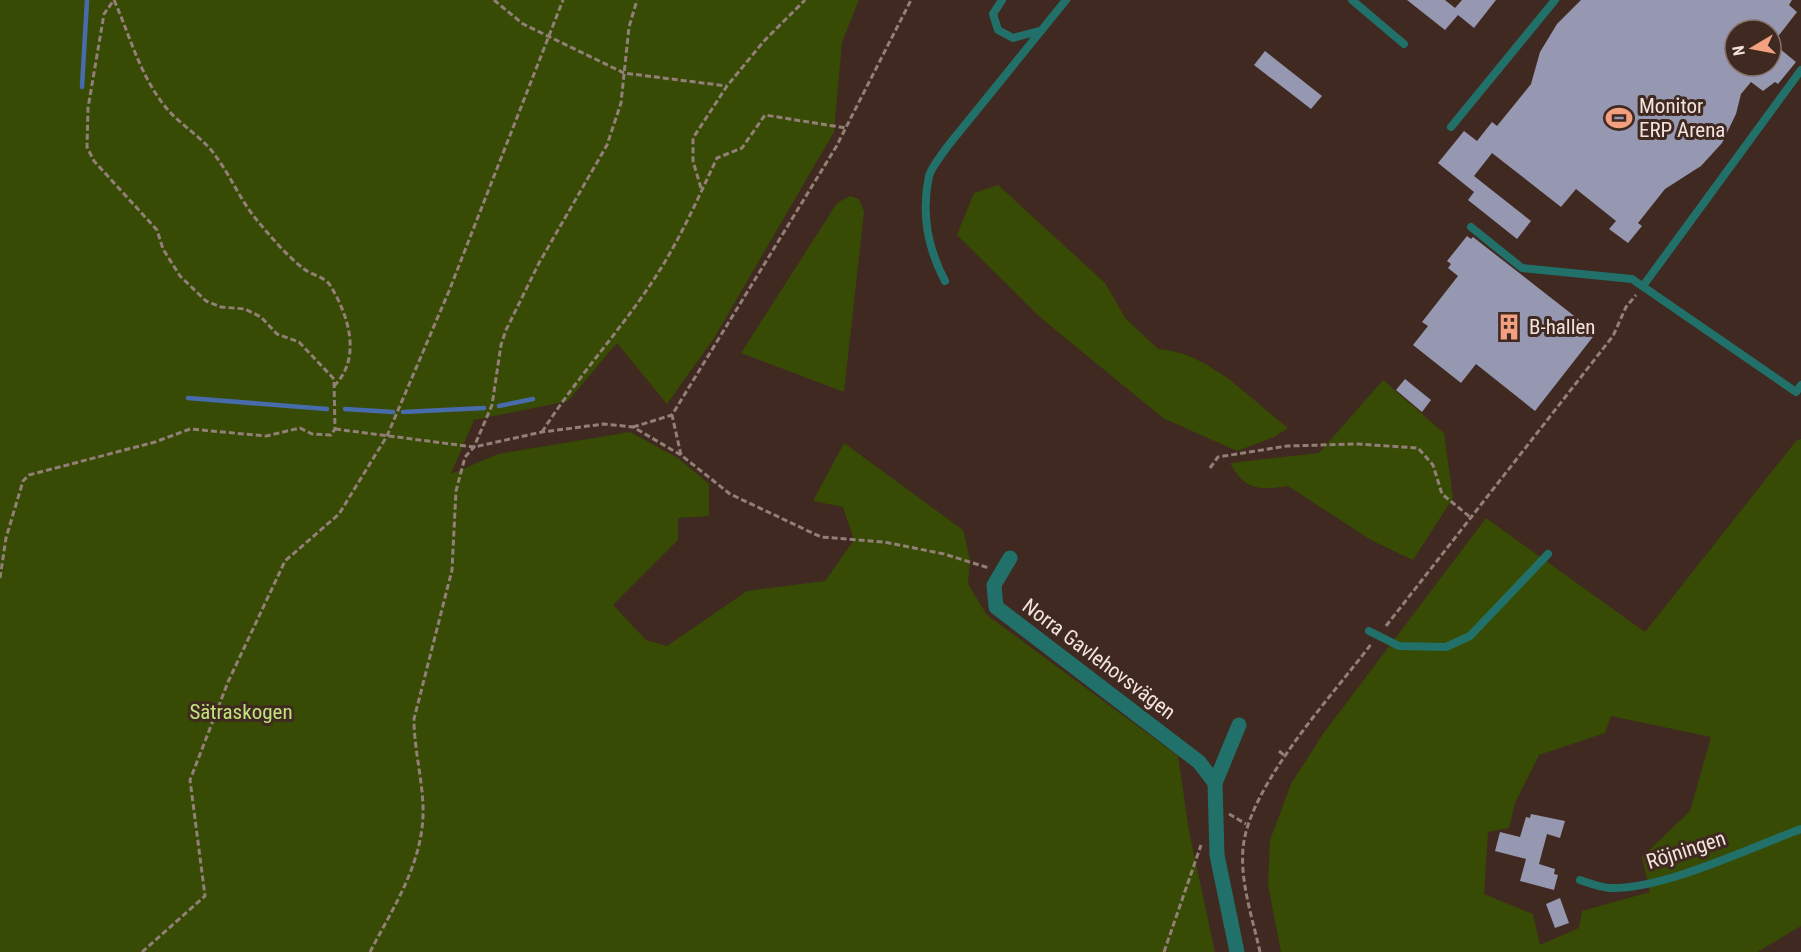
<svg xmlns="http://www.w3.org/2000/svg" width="1801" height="952" viewBox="0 0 1801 952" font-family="'Roboto Condensed',sans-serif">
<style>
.green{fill:#384b04;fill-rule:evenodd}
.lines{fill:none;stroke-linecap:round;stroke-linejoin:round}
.stream{stroke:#486cab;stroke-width:4.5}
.building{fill:#9697b0;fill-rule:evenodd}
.path{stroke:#927f77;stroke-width:3;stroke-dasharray:6 3;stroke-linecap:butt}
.service{stroke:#21706a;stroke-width:8}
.minor{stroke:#21706a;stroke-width:15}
.labels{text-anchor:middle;stroke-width:6;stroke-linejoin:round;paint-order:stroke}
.poi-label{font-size:21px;fill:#f3e3de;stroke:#3f2920;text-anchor:start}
.street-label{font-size:21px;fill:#f3e3de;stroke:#3f2920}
.park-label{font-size:21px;fill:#c0e47c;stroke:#3f2920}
</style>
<rect width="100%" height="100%" fill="#3f2920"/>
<g class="green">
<polygon points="0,0 859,0 842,42 834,132 714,338 667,404 617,343 568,401 474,420 451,474 498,454 630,432 678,458 709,484 709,516 678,518 678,540 613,605 646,640 667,646 747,591 825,581 854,540 843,507 813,501 844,443 963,530 970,560 968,584 987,615 1178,756 1189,831 1215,952 0,952"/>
<path d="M998,185L1105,283L1126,319L1158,349C1209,352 1249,398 1288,428L1274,437L1237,451L1163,418L1041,318L957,235L974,193Z"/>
<polygon points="850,196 859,199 864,212 844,392 741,353 837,203"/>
<path d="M1383,380L1444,433L1453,498L1413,560L1371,540L1288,486C1258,490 1246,491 1230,463L1319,453Z"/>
<path d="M1801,439V926L1757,952H1281L1268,885L1270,840L1291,784L1323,734L1486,518L1645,632L1796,441ZM1611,716L1711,737L1690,811L1642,857L1650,892L1582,911L1579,928L1540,945L1533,914L1484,894L1488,832L1509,828L1515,803L1539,755L1605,733Z"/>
</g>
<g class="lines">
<g class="stream">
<polyline points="82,87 87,0"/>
<polyline points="188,398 327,409"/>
<polyline points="499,406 533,399"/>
<polyline points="345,409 393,412"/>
<polyline points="403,412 484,408"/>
</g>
</g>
<g class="building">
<polygon points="1407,0 1445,0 1455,8 1462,0 1496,0 1474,28 1458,15 1445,30"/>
<path d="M1581,0H1792L1789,5L1797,12L1773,43L1796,62L1778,84L1775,82L1763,91L1751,82L1741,94L1736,114L1722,143L1701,166L1665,189L1638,223L1642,226L1628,243L1609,229L1616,221L1576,189L1561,207L1492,153L1474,176L1531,221L1517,239L1468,200L1474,192L1438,163L1464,131L1477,141L1492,122L1497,126L1531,84L1540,52L1557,24ZM1735,30H1771V66H1735Z"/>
<polygon points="1265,51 1322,96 1311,109 1254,65"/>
<polygon points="1467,236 1471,239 1473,237 1596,333 1535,411 1476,364 1461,383 1413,345 1428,326 1422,322 1458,276 1448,268 1451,264 1447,261"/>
<polygon points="1405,379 1431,400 1422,412 1396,390"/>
<polygon points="1531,814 1565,821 1560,838 1547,834 1539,864 1555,869 1554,874 1558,875 1554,890 1520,881 1526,859 1495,851 1500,832 1520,837 1526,817 1530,818"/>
<polygon points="1560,898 1569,923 1555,928 1546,904"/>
</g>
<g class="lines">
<g class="path">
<path d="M114,0C131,38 140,77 168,110C183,127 205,139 217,158C231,177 241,201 256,219C270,236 287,256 304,269C312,275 325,277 330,285C349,316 362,358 334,386"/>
<polyline points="494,0 523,24 624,73 727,86"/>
<polyline points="701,188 693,161 693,138 727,86 764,41 805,0"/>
<polyline points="633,427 672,415"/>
<polyline points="335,429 474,447 542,432 604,424 633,427 681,455 730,494 821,537 884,542 944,554 989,568"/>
<path d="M542,432C577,377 623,328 658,273C681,237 699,196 717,158L742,148L765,115L846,128"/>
<polyline points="681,455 672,415 836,147 911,0"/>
<polyline points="1210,468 1218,457 1287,446 1357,444 1418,448 1433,465 1442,494 1470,517"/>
<polyline points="0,578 6,538 23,481 29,475 155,442 190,429 266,436 300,428 312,434 331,435 335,429 334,379 299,342 277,334 261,317 245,309 221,307 206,301 180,276 163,249 157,230 94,161 87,147 88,108 104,14 114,0"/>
<polyline points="1386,626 1613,336 1626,307 1636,295"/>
<polyline points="1279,751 1285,756"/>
<polyline points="1229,814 1246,824"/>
<polyline points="142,952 205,896 190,780 228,682 285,561 339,514 387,436 449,291 563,0"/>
<path d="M370,952C394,906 425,860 423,806C422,777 414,748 414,719L452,570L456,491L465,457L474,447L492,405L501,345L506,330L539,263L607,145L621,103L629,27L637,0"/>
<polyline points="1164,952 1201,845"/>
<path d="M1260,952C1253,920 1240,882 1243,849C1248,786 1333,695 1372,643"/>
</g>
<g class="service">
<polyline points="1002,0 993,14 998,30 1013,38 1039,31"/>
<polyline points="1352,0 1404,44"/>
<polyline points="1451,127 1555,0"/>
<polyline points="1471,227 1522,268 1632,279 1796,392 1801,385"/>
<path d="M945,281C928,249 921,213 929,176C932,166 941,156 947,147L1066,0"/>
<polyline points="1643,286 1801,70"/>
<polyline points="1369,631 1399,646 1446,647 1470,636 1548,554"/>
<path d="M1580,880C1589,883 1601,888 1611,888C1665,889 1749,848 1801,829"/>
</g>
<g class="minor">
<polyline points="1010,558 994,585 996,607 1199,762 1215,783 1217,855 1237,952"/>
<polyline points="1215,783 1239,725"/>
</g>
</g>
<defs>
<g id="stadium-bare" transform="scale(2.07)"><path d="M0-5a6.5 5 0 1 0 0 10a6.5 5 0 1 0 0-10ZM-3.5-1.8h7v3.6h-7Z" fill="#f2a080" stroke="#3f2920" stroke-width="2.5" paint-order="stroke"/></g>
<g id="building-bare" transform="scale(2.07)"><path d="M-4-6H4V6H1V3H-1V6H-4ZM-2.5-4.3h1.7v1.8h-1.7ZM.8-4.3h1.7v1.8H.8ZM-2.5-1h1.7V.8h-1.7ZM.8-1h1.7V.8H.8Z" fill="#f2a080" stroke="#3f2920" stroke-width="2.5" paint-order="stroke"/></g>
</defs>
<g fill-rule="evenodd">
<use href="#stadium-bare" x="1619" y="118"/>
<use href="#building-bare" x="1509" y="327"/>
</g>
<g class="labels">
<g class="poi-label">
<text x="1639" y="113">Monitor<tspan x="1639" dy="24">ERP Arena</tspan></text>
<text x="1529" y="334">B-hallen</text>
</g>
<g class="street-label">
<text transform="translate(1099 659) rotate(37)" y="7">Norra Gavlehovsvägen</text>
<text transform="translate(1686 850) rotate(-18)" y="7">Röjningen</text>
</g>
<g class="park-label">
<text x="241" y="719">Sätraskogen</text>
</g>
</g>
<g transform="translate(1753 48) rotate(260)"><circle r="28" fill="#3f2920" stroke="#87736c" stroke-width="1.5"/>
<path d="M0-4.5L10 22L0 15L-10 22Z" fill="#f2a080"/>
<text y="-9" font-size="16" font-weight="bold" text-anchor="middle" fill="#f3e3de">N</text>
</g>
</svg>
